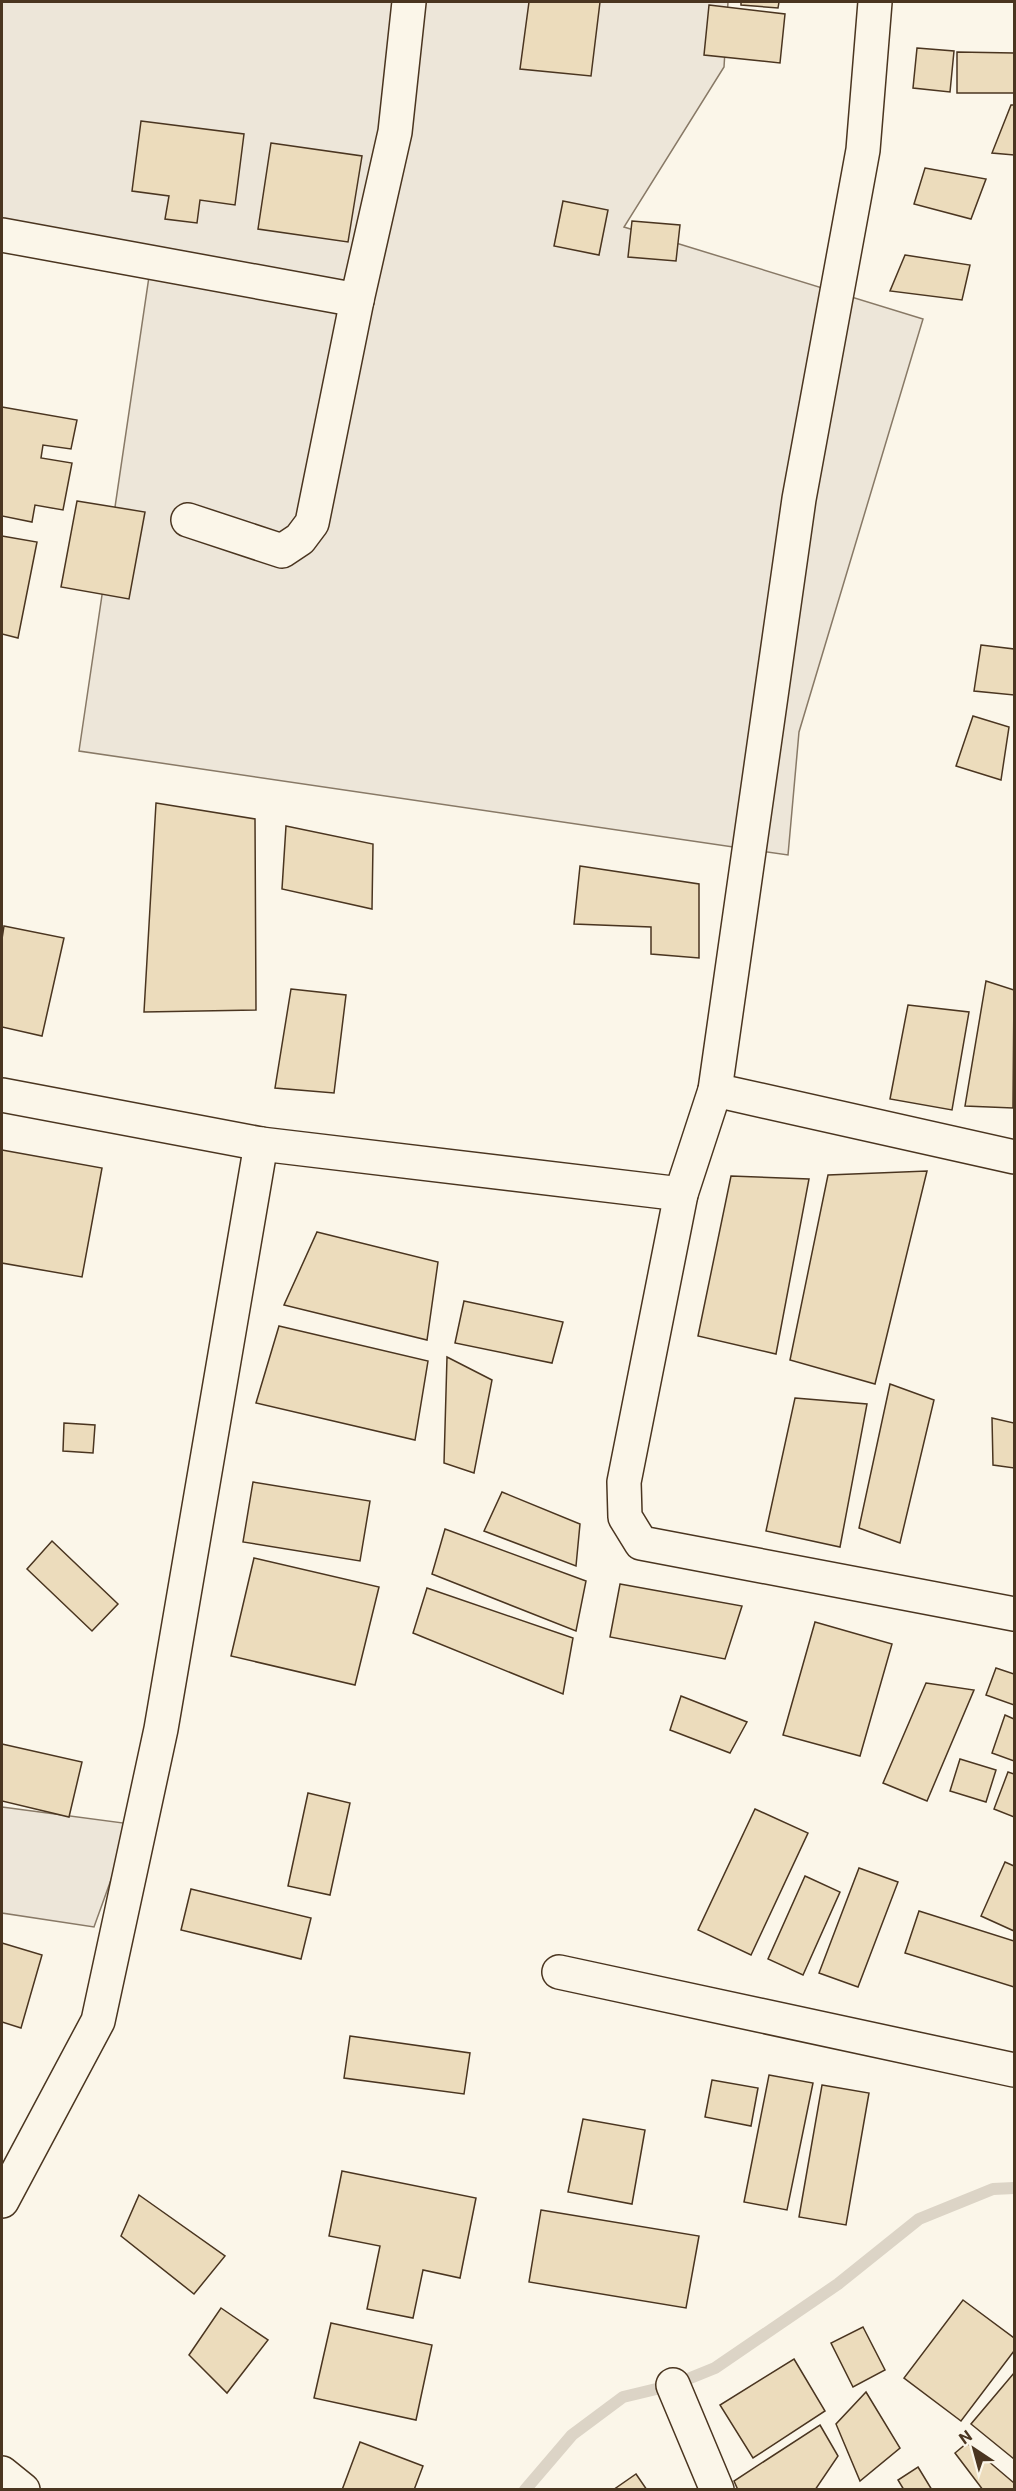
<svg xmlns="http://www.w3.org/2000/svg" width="1016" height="2491" viewBox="0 0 1016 2491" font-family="Roboto,sans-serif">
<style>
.green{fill:#ede6d9;stroke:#887966;stroke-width:1.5}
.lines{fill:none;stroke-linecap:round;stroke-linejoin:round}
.stream{stroke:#dcd4c6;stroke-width:12}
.building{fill:#ecdcbc;stroke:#4a3520;stroke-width:1.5}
.street-casing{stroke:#4a3520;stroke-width:36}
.street{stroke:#fbf6e9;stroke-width:33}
</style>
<rect width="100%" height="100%" fill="#fbf6e9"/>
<g class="green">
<polygon points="2,2 728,2 724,67 624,227 923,319 799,732 788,855 79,751 151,263 2,235"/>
<polygon points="2,1807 131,1824 94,1927 2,1913"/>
</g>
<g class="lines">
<polyline class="stream" points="525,2490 572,2435 623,2397 673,2385 715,2368 838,2284 919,2219 993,2189 1014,2188"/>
</g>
<g class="building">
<polygon points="529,2 600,2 591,76 520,69"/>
<polygon points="741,2 779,2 778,8 741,5"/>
<polygon points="709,5 785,14 780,63 704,55"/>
<polygon points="917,48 954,51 950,92 913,88"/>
<polygon points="957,52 1014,53 1014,93 957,93"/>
<polygon points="1011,105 1014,105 1014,155 992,153"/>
<polygon points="141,121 244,134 235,205 200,200 197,223 165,219 169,196 132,191"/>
<polygon points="271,143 362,156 348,242 258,229"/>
<polygon points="925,168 986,179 971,219 914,204"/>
<polygon points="563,201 608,210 599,255 554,246"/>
<polygon points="632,221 680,225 676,261 628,257"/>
<polygon points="905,255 970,265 962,300 890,291"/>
<polygon points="2,407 77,420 71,449 43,445 41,458 72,463 63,510 35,505 32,522 2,516"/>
<polygon points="77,501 145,512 129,599 61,587"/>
<polygon points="2,536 37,542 18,638 2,634"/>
<polygon points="981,645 1014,649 1014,695 974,691"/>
<polygon points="973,716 1009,727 1001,780 956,766"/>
<polygon points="156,803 255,819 256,1010 144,1012"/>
<polygon points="286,826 373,844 372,909 282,889"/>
<polygon points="580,866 699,884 699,958 651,954 651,927 574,924"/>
<polygon points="4,926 64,938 42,1036 2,1027 2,939"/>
<polygon points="986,981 1014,990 1013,1108 965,1106"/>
<polygon points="291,989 346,995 334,1093 275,1088"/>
<polygon points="908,1005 969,1012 952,1110 890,1099"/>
<polygon points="2,1150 102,1168 82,1277 2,1263"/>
<polygon points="927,1171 875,1384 790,1360 828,1175"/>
<polygon points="731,1176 809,1179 776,1354 698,1336"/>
<polygon points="317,1232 438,1262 427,1340 284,1305"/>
<polygon points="464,1301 563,1322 552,1363 455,1343"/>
<polygon points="279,1326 428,1361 415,1440 256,1403"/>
<polygon points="447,1357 492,1380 474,1473 444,1463"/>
<polygon points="890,1384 934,1400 900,1543 859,1528"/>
<polygon points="795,1398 867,1404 840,1547 766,1531"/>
<polygon points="992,1418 1014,1423 1014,1468 993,1465"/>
<polygon points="64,1423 95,1425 93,1453 63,1451"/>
<polygon points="253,1482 370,1501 360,1561 243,1542"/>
<polygon points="502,1492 580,1524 576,1566 484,1531"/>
<polygon points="445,1529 586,1581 576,1631 432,1574"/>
<polygon points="52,1541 118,1604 92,1631 27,1569"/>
<polygon points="254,1558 379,1587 355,1685 231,1656"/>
<polygon points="620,1584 742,1606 725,1659 610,1637"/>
<polygon points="427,1588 573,1638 563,1694 413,1633"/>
<polygon points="815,1622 892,1644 860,1756 783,1735"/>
<polygon points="996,1668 1014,1674 1014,1705 986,1695"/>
<polygon points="926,1683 974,1690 927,1801 883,1783"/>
<polygon points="681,1696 747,1722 730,1753 670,1730"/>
<polygon points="1005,1715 1014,1719 1014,1761 992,1753"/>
<polygon points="2,1744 82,1762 69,1817 2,1801"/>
<polygon points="960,1759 996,1770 986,1802 950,1791"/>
<polygon points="1008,1772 1014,1774 1014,1817 994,1809"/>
<polygon points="308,1793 350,1803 330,1895 288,1886"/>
<polygon points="755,1809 808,1833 751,1955 698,1930"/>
<polygon points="1005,1862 1014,1866 1014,1931 981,1916"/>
<polygon points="859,1868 898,1882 858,1987 819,1973"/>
<polygon points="805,1876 840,1892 803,1975 768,1959"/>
<polygon points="191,1889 311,1918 301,1959 181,1930"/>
<polygon points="919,1911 1014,1941 1014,1987 905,1953"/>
<polygon points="2,1943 42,1955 21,2028 2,2022"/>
<polygon points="350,2036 470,2053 464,2094 344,2078"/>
<polygon points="769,2075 813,2083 787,2210 744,2202"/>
<polygon points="712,2080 758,2088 751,2126 705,2117"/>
<polygon points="822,2085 869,2093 846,2225 799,2217"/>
<polygon points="583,2119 645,2130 632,2204 568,2192"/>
<polygon points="342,2171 476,2198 460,2278 423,2270 413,2318 367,2309 380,2246 329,2236"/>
<polygon points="139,2195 225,2256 194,2294 121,2236"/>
<polygon points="541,2210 699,2236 686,2308 529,2282"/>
<polygon points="963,2300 1014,2338 1014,2351 961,2421 904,2378"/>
<polygon points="221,2308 268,2340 227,2393 189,2355"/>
<polygon points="331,2323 432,2345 416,2420 314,2398"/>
<polygon points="863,2327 885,2370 853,2387 831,2343"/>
<polygon points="794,2359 825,2411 753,2458 720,2405"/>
<polygon points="1014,2373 1014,2459 971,2424"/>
<polygon points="866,2392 900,2448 860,2481 836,2424"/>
<polygon points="820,2425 838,2456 815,2490 738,2490 734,2481"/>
<polygon points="360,2442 423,2466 414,2490 342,2490"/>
<polygon points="967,2443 1014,2483 1014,2490 983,2490 955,2453"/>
<polygon points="918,2467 932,2490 904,2490 898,2480"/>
<polygon points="636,2474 647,2490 613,2490"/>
</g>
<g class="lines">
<g class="street-casing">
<g id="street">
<polyline points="875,2 863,150 799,499 715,1090 681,1194 624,1482 625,1517 641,1543 1014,1614"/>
<polyline points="2,235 357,300 395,132 409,2"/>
<polyline points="188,520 282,551 300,539 312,523 357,300"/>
<polyline points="715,1090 1014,1157"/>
<polyline points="2,1095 261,1144 681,1194"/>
<polyline points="559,1972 1014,2070"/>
<polyline points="2,2201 98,2021 161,1729 261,1144"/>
<polyline points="673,2385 717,2490"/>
<polyline points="2,2473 23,2490"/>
</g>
</g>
<use href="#street" class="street"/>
</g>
<rect width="1016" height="2491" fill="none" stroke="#4a3520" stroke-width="6"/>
<g transform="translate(974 2449) rotate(324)" stroke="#fbf6e9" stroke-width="4.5" paint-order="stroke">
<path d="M0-4.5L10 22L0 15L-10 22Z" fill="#4a3520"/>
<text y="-9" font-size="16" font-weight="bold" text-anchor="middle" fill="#4a3520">N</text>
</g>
</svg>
